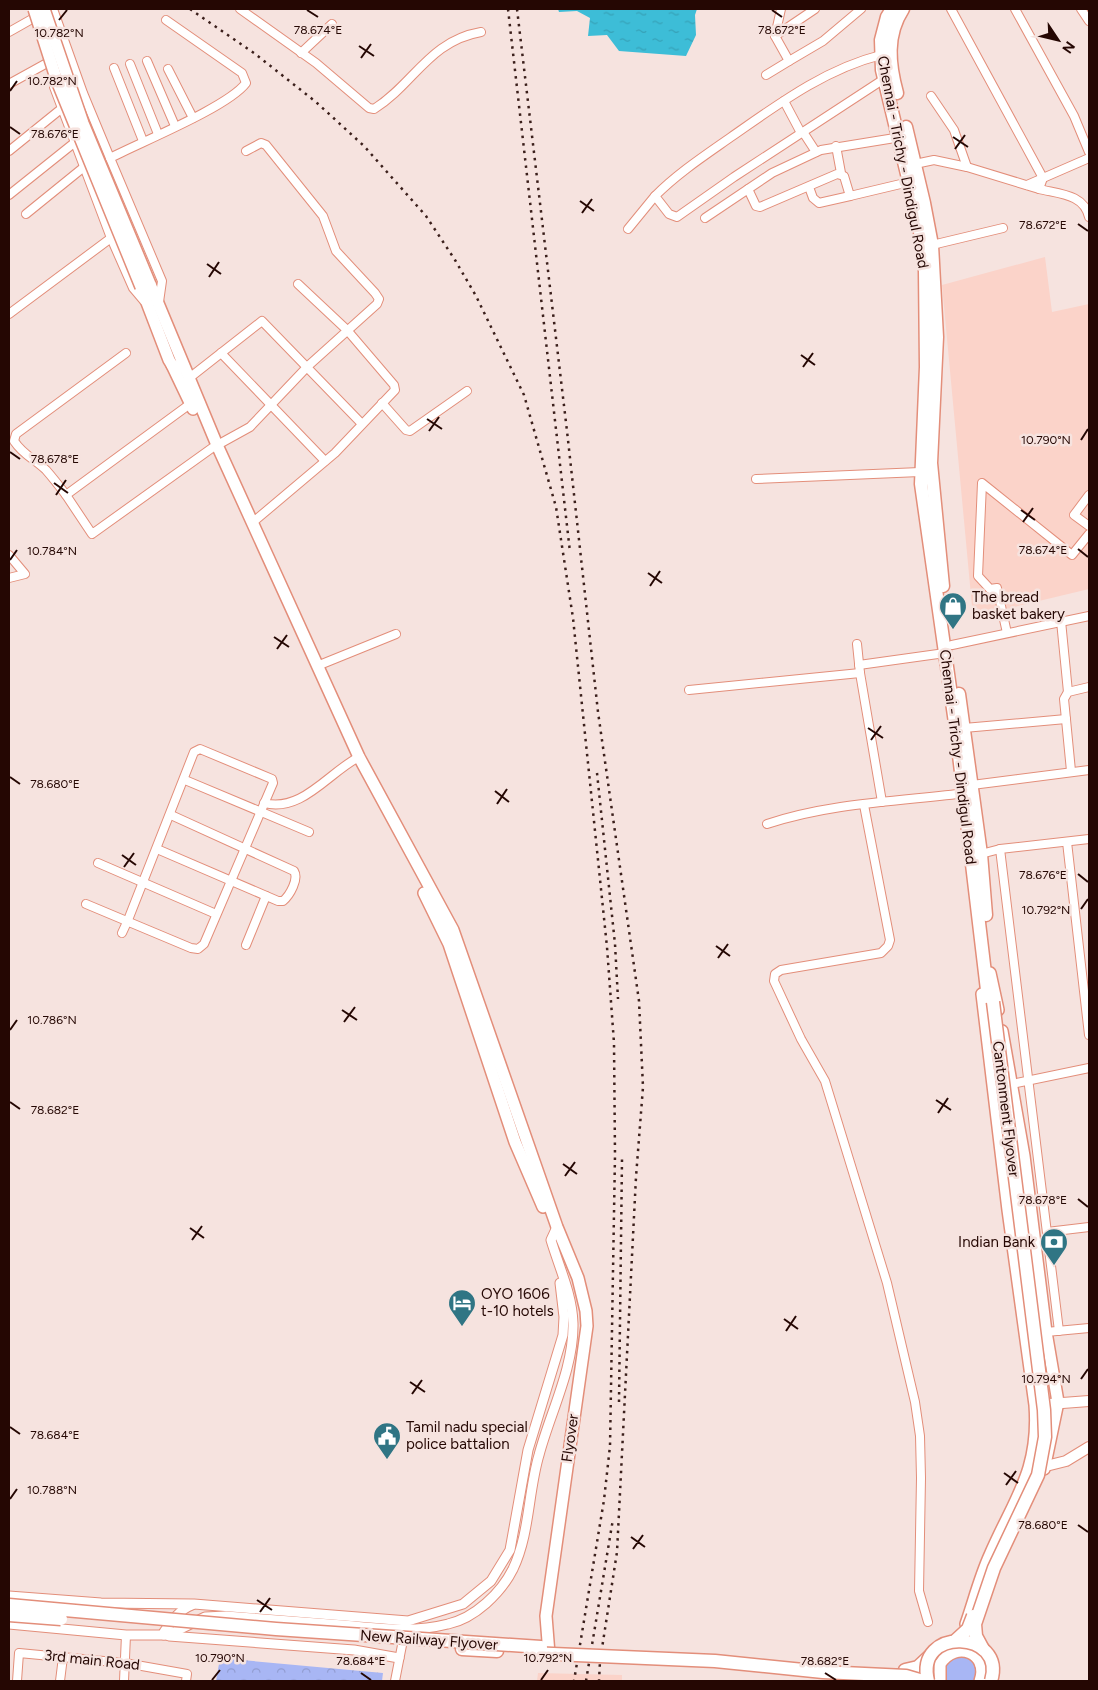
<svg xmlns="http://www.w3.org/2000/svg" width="1098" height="1690" viewBox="0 0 1098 1690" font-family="Figtree,sans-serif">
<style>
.built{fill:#fbd3c9}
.green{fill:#a8b6f4}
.forest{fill:url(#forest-crowns)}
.water{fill:url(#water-ripples)}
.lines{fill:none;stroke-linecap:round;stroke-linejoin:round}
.minor-casing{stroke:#e38e7a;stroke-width:10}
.tertiary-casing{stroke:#e38e7a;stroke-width:11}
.secondary-casing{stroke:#e38e7a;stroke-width:12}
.primary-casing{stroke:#e38e7a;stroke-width:14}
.trunk-casing{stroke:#e38e7a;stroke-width:15}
.minor{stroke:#fff;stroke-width:8}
.tertiary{stroke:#fff;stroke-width:9}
.secondary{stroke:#fff;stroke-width:10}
.primary{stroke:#fff;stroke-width:11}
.trunk{stroke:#fff;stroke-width:12}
.rail{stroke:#3b1f1b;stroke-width:2.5;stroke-dasharray:2.5 5;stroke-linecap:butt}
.primary-bridge-casing{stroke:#e38e7a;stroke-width:14;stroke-linecap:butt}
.trunk-bridge-casing{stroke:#e38e7a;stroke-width:15;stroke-linecap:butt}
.primary-bridge{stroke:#fff;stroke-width:11}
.trunk-bridge{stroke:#fff;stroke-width:12}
.ticks{fill:none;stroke:#250703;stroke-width:2}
.labels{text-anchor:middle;stroke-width:5;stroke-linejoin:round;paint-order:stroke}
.street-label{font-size:15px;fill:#250703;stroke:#f6e3df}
.poi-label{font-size:15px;fill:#250703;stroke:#f6e3df;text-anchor:start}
.ticks-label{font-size:12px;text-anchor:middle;fill:#250703;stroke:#f6e3df;stroke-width:5;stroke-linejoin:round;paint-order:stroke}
</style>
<defs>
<pattern id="forest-crowns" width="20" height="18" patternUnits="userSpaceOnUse" patternTransform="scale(1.25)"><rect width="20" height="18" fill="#a8b6f4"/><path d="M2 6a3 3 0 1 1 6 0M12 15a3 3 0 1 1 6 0" fill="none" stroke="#909bd0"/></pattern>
<pattern id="water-ripples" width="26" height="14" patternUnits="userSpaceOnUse" patternTransform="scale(1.25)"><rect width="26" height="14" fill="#3dbdd7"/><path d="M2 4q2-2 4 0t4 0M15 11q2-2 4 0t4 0" fill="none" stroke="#36a1b7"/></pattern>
</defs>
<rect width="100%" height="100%" fill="#f6e3df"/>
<g class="built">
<polygon points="1045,257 1052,312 1089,304 1089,589 973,617 942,285"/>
<polygon points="538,1673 622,1675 622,1681 537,1681"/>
</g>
<polygon class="green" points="961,1653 977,1664 976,1681 944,1681 945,1661"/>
<polygon class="forest" points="220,1658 383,1673 382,1681 216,1681"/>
<polygon class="water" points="558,9 697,9 695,15 696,35 686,56 619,51 607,35 588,36 590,18 577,11 559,12"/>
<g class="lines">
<g class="minor-casing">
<g id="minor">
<polyline points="53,9 83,93 110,158"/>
<path d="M240,9L316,63L369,108L374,109C414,84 429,41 481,32"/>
<polyline points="781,9 775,36 789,61 823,41 861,9"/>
<path d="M951,9L1043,178L1039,189C1059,194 1084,194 1089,217"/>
<polyline points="1015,9 1074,116 1089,152"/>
<polyline points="1081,9 1089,21"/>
<polyline points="9,32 39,15"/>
<polyline points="775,36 815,9"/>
<polyline points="301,53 332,24"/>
<path d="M881,55C825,69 777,105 731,137C704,156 678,173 655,196L669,214L677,217L734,177L884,79"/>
<polyline points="147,61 175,126"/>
<polyline points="130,64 158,134"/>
<polyline points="114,68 143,141"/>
<polyline points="168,69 193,118"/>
<polyline points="766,75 789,61"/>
<polyline points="9,84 47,63"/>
<polyline points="54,87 111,238 133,288 144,301"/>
<polyline points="931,96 954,130 967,167"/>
<polyline points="784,101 801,133"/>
<polyline points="803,132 816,152"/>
<polyline points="836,146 841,173"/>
<polyline points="9,151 61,109"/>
<polyline points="915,164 934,160 967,167 1039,189"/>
<polyline points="1027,185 1089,158"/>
<polyline points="809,187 813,198 819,203 850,196"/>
<polyline points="748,189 756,206 760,207 837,174 844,176 850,196 909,182"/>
<polyline points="9,195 74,143"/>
<polyline points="26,214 84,167"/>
<polyline points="705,218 772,173 821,150 901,137"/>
<polyline points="628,229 655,196"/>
<polyline points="932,245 1003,228"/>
<path d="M159,302L162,281L110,158C141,142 228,107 246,83L242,73L166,20"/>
<polyline points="9,314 111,238"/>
<polyline points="221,353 325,461"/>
<polyline points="188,379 262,321 362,424"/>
<polyline points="382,403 406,430 410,431 467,391"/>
<polyline points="190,404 66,495 92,534 212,448 250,427 308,366 377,304 379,299 375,293 336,251 323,216 266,145 261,143 246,151"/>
<polyline points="756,479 920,472"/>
<path d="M66,495C60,487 53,478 46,470C35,459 24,456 14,441L16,434L126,353"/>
<polyline points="1089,495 1074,515 1089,526"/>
<polyline points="252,523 335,453 395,390 394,385 347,330 298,284"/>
<polyline points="9,555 25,574 9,578"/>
<polyline points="1061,621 1068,692"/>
<polyline points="1007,633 997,588 990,589 978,576 982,483 1072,555 1089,534"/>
<polyline points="857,644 860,673 882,802"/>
<polyline points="952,645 1089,616"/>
<polyline points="859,665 945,653"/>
<polyline points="317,666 396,634"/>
<polyline points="689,690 860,673"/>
<polyline points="964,728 1066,719"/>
<polyline points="1071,771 1064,699 1068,692 1089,687"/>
<polyline points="185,780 309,832"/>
<polyline points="972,785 1089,770"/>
<path d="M264,803C302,813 329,772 359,757"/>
<polyline points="864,805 890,940 888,946 881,953 781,970 775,974 774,981 801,1039 825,1081 887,1283 915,1402 920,1436 921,1478 919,1591 928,1622"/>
<path d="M767,824C830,803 900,801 966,793"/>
<polyline points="1067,842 1089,1035"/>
<path d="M157,849L278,901H283C290,895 299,879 294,871L171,815"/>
<polyline points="1000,849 1059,1331"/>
<polyline points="977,855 1000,849 1089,839"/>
<polyline points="98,863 216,914"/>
<polyline points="86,904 191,948 198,949 204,944 273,783 272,779 200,749 194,752 128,920 122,933"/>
<polyline points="246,945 266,896"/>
<polyline points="1012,1084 1089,1068"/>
<polyline points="1047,1232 1089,1227"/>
<polyline points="1046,1332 1089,1328"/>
<polyline points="17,1681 19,1653 125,1663 187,1674 186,1681"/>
<polyline points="60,1681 63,1657"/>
<polyline points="124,1681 126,1635"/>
<polyline points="395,1681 404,1635"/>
</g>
</g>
<g class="tertiary-casing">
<g id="tertiary">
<polyline points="9,1596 101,1603 194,1604 408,1621 463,1604 491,1581 510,1550 528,1450 563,1335 564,1317 560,1283"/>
<path d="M9,1624L126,1635H168L205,1617L226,1616C265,1619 304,1622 343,1625C378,1628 413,1633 448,1624C475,1618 501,1593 513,1569C530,1533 528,1492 539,1455C550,1413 574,1368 573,1323C572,1294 559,1267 551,1240L557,1227"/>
<path d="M164,1635V1632C171,1622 180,1609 192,1605"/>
<polyline points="169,1636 354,1650 399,1658"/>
</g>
</g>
<g class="secondary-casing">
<g id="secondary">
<polyline points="1036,1405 1089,1401"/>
<polyline points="1038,1468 1066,1461 1089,1447"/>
</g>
</g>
<g class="primary-casing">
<g id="primary">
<polyline points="150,284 217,445 359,757 453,930 557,1227 578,1278 586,1311 587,1326 546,1616 549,1654"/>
<polyline points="141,287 169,360 172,365 178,368"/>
<polyline points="172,365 193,409"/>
<polyline points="424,893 449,944 515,1142 543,1207"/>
<polyline points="990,973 998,1010"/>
<polyline points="1002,1031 1024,1156 1046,1332 1058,1402 1044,1469"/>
<path d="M966,1624C974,1601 980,1577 990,1555C1014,1499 1040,1471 1035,1405L1008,1210L982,994"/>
<polyline points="976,1638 981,1665"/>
<polyline points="943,1659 959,1638"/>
<path d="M940,1681V1664C956,1639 990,1653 980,1681"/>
</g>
</g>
<g class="trunk-casing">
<g id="trunk">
<polyline points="892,9 887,17 881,40 882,70 919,224 925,271 926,367 921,484 956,730 990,1015"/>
<path d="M897,93C889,64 886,35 903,9"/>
<polyline points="906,127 924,203 932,245 937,337 931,463 943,586"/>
<polyline points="959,694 981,854 986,915"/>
<polyline points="462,1649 497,1651"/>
<polyline points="905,1670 918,1667 933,1653"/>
</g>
</g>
<use href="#minor" class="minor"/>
<use href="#tertiary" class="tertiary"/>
<use href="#secondary" class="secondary"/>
<use href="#primary" class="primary"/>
<use href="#trunk" class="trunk"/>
<g class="rail">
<polyline points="190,9 254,53 316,102 364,146 426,216 455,260 476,296 524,395 556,507 573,618 607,947 614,1043 615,1155 610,1446 604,1500 574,1681"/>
<polyline points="508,9 570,552"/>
<polyline points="517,9 567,431 598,712 639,1001 643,1087 636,1177 617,1552 600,1661 599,1681"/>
<polyline points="597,773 615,944 618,999"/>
<polyline points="619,1402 622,1159"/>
<polyline points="586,1681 613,1519"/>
</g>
<g class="primary-bridge-casing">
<g id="primary-bridge">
<polyline points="34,9 57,81 141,287"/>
<polyline points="44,9 83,123 150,284"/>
</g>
</g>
<g class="trunk-bridge-casing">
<g id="trunk-bridge">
<polyline points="9,1605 276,1629 541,1647"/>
<polyline points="9,1615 61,1619"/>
<polyline points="956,1640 968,1629 973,1616"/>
<polyline points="983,1649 976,1636 975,1624 994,1568 1038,1475 1045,1437 1044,1410 993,1002"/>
<polyline points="530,1653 715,1661 823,1672 906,1676 923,1681"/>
<path d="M928,1681C914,1626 1007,1630 991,1681"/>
</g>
</g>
<use href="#primary-bridge" class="primary-bridge"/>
<use href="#trunk-bridge" class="trunk-bridge"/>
</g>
<path class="ticks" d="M307,10L318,17M772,10L782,17M59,20L67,10M359,46L374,56M361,58L371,44M10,91L17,81M10,127L20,134M953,137L968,147M955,149L965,135M580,201L594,211M582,213L592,199M1078,224L1088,231M207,264L221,274M209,277L219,262M801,355L815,365M803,367L813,353M427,419L442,429M429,431L439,417M1081,440L1088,429M10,452L20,459M54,483L68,493M56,495L66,480M1021,510L1035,520M1023,522L1033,508M1078,549L1088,557M10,560L17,550M648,573L662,583M650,586L660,571M274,637L289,647M277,649L287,635M868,728L883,738M871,740L881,726M10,777L20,784M495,791L509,802M497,804L507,789M122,855L136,865M124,867L134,853M1078,874L1088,882M1081,909L1088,899M716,946L730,956M718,958L728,944M342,1010L357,1020M344,1022L355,1007M10,1030L17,1020M936,1100L951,1110M10,1102L20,1109M938,1113L948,1098M563,1164L577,1174M565,1176L575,1162M1078,1199L1088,1207M190,1228L204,1238M192,1240L202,1226M784,1319L798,1329M786,1331L796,1316M1081,1379L1088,1369M410,1382L425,1392M412,1394L422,1380M10,1427L20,1434M1004,1473L1018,1483M1006,1485L1016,1471M10,1499L17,1489M1078,1525L1088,1532M631,1537L645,1547M633,1549L643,1535M257,1600L272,1610M260,1612L270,1598M361,1673L371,1680M825,1673L836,1680M212,1680L220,1670M541,1680L548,1670"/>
<defs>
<g id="shop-pin" transform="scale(1.4375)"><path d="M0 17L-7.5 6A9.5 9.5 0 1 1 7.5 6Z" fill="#307584" stroke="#f6e3df"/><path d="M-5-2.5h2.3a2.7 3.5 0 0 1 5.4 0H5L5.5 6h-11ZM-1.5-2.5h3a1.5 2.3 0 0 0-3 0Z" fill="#fff"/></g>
<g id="bank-pin" transform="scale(1.4375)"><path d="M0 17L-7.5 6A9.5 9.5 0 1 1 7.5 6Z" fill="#307584" stroke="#f6e3df"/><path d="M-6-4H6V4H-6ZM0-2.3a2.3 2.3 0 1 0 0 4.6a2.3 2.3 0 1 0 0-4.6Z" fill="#fff"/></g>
<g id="hotel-pin" transform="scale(1.4375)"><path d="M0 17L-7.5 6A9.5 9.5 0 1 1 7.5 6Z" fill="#307584" stroke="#f6e3df"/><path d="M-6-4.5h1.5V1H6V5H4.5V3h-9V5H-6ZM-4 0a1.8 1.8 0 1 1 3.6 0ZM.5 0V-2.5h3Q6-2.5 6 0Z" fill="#fff"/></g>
<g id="civic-pin" transform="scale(1.4375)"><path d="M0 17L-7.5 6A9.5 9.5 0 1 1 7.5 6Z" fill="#307584" stroke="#f6e3df"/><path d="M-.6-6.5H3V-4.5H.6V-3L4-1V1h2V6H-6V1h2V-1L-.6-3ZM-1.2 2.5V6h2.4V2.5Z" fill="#fff"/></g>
</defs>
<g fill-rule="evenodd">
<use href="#shop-pin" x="953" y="606"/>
<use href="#bank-pin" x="1054" y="1242"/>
<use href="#hotel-pin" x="462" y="1303"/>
<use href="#civic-pin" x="387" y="1436"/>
</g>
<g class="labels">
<g class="street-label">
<text transform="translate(903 162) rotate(79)" y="5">Chennai - Trichy - Dindigul Road</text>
<text transform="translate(958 757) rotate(83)" y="5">Chennai - Trichy - Dindigul Road</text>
<text transform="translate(1006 1109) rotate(83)" y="5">Cantonment Flyover</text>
<text transform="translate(570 1438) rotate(-82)" y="5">Flyover</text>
<text transform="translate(429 1640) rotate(4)" y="5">New Railway Flyover</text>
<text transform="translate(92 1660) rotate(6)" y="5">3rd main Road</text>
</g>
<g class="poi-label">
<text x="972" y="602">The bread<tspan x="972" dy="17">basket bakery</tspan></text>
<text x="1035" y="1247" text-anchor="end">Indian Bank</text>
<text x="481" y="1299">OYO 1606<tspan x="481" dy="17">t-10 hotels</tspan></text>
<text x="406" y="1432">Tamil nadu special<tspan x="406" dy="17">police battalion</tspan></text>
</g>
</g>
<g class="ticks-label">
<text x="318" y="34">78.674°E</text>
<text x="782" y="34">78.672°E</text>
<text x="59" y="37">10.782°N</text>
<text x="52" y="85">10.782°N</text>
<text x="55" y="138">78.676°E</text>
<text x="1043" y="229">78.672°E</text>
<text x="1046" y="444">10.790°N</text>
<text x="55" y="463">78.678°E</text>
<text x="1043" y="554">78.674°E</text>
<text x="52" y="555">10.784°N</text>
<text x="55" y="788">78.680°E</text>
<text x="1043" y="879">78.676°E</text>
<text x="1046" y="914">10.792°N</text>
<text x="52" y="1024">10.786°N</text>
<text x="55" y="1114">78.682°E</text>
<text x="1043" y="1204">78.678°E</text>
<text x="1046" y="1383">10.794°N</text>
<text x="55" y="1439">78.684°E</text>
<text x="52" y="1494">10.788°N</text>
<text x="1043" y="1529">78.680°E</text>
<text x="220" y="1662">10.790°N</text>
<text x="548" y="1662">10.792°N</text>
<text x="361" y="1665">78.684°E</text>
<text x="825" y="1665">78.682°E</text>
</g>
<rect width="1098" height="1690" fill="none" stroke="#250703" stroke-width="20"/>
<g transform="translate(1058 40) rotate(125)" stroke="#f6e3df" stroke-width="4" paint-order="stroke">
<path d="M0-4L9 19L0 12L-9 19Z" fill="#250703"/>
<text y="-8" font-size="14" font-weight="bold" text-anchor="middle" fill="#250703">N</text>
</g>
</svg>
